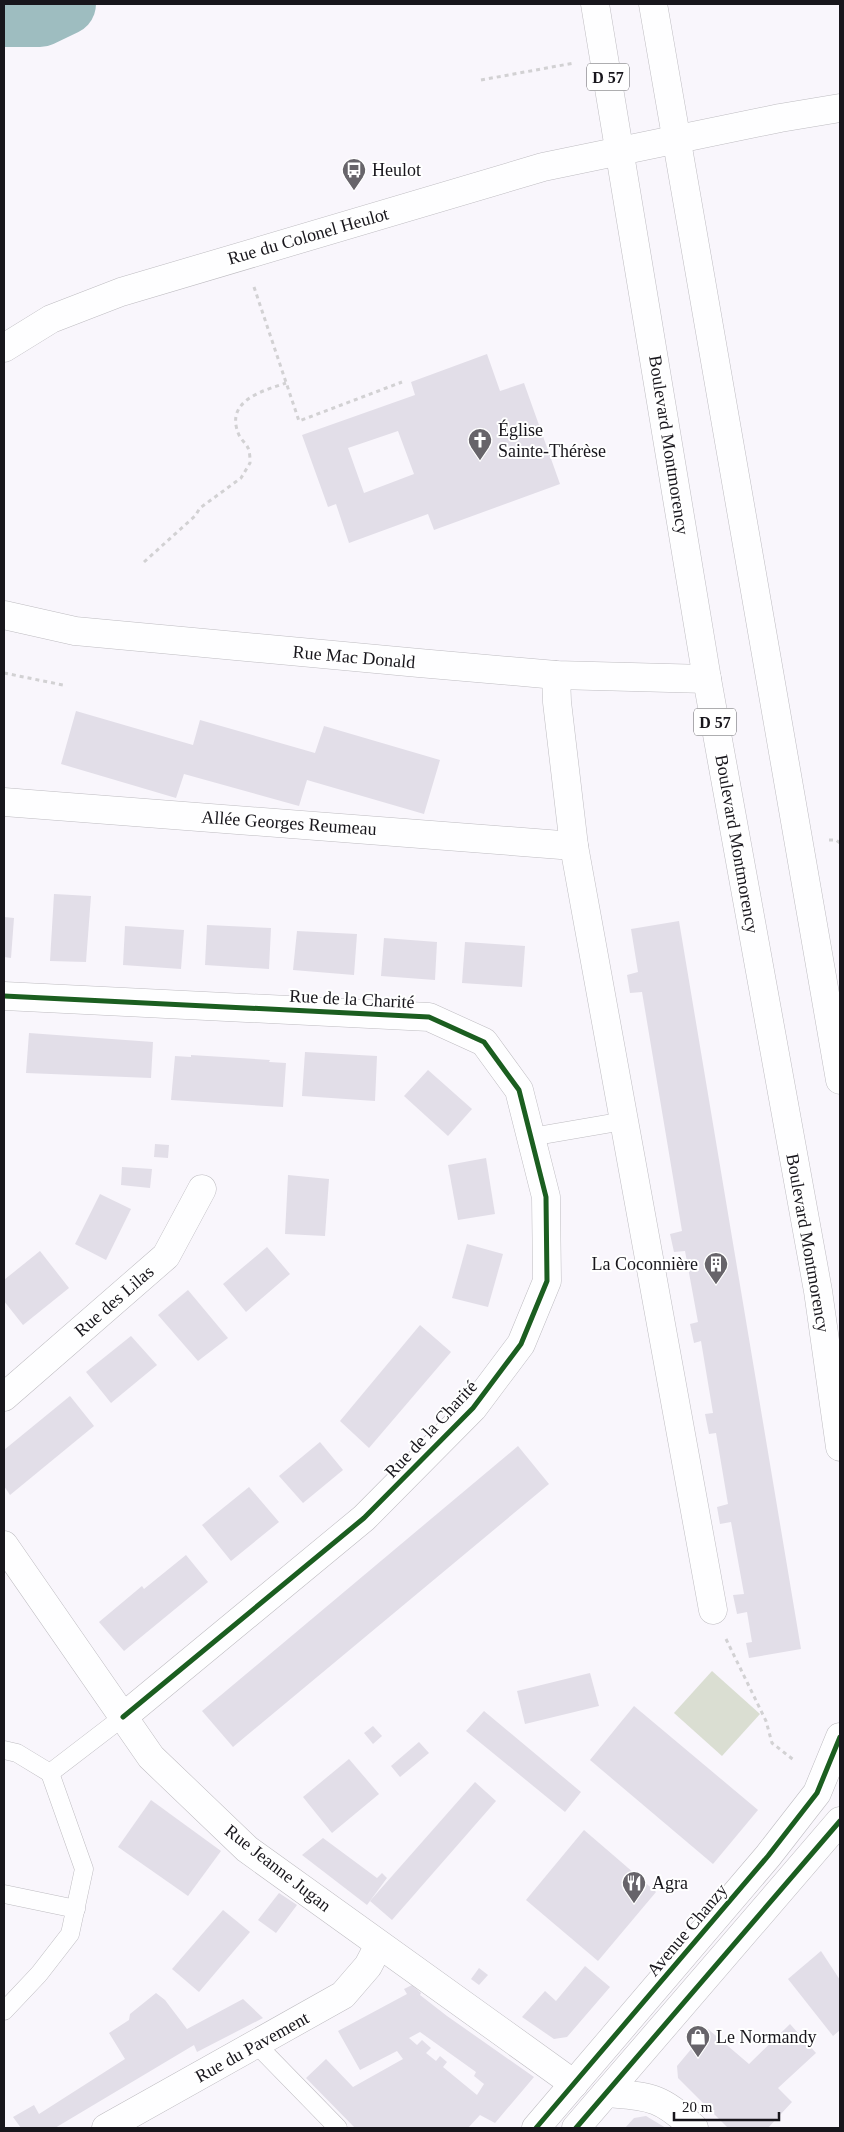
<svg xmlns="http://www.w3.org/2000/svg" width="844" height="2132" viewBox="0 0 844 2132" font-family="'Times New Roman',serif">
<style>
.green{fill:#daded2}
.lines{fill:none;stroke-linecap:round;stroke-linejoin:round}
.river{stroke:#9ebdc0;stroke-width:62}
.building{fill:#e2dee8;fill-rule:evenodd}
.lane-casing{stroke:#bebcc1;stroke-width:19}
.street-casing{stroke:#bebcc1;stroke-width:29}
.primary-casing{stroke:#bebcc1;stroke-width:29}
.path{stroke:#d2d1d3;stroke-width:3;stroke-dasharray:4 4;stroke-linecap:butt}
.lane{stroke:#fefeff;stroke-width:18}
.street{stroke:#fefeff;stroke-width:28}
.primary{stroke:#fefeff;stroke-width:28}
.cycleway-casing{stroke:#fff;stroke-width:8}
.cycleway{stroke:#1b5e20;stroke-width:5}
.labels{text-anchor:middle;stroke-width:4;stroke-linejoin:round;paint-order:stroke}
.shield{fill:#fff;stroke:#5d5c60;stroke-width:1}
.shield-label{font-size:16px;font-weight:bold;fill:#18161c}
.poi-label{font-size:18px;fill:#18161c;stroke:#fff;text-anchor:start}
.street-label{font-size:18px;fill:#18161c;stroke:#fff}
</style>
<rect width="100%" height="100%" fill="#f9f6fc"/>
<polygon class="green" points="712,1671 760,1714 722,1756 674,1713"/>
<g class="lines">
<polyline class="river" points="4,16 40,16 65,4"/>
</g>
<g class="building">
<path d="M487,354L500,391L524,383L560,484L434,530L428,514L349,543L336,504L328,507L302,435L415,395L411,382ZM398,431L414,474L364,493L348,448Z"/>
<polygon points="76,711 193,745 200,720 315,753 324,726 440,760 424,814 307,780 299,806 184,774 176,798 61,764"/>
<polygon points="54,894 91,896 86,962 50,961"/>
<polygon points="4,917 14,918 11,958 4,957"/>
<polygon points="679,921 801,1649 749,1658 746,1643 752,1642 747,1612 737,1614 733,1595 744,1594 731,1522 720,1524 717,1507 728,1504 716,1433 709,1434 705,1414 713,1413 701,1341 694,1343 690,1324 698,1322 685,1251 674,1252 670,1234 682,1231 642,992 630,993 627,975 638,972 631,929"/>
<polygon points="207,925 271,928 269,969 205,965"/>
<polygon points="125,926 184,930 181,969 123,965"/>
<polygon points="297,931 357,934 354,975 293,970"/>
<polygon points="384,938 437,942 435,980 381,976"/>
<polygon points="465,942 525,946 522,987 462,983"/>
<polygon points="29,1033 153,1042 151,1078 26,1073"/>
<polygon points="305,1052 377,1056 375,1101 302,1096"/>
<polygon points="191,1055 270,1060 269,1062 286,1063 283,1107 171,1100 175,1056 191,1057"/>
<polygon points="428,1070 472,1109 448,1136 404,1096"/>
<polygon points="155,1144 169,1145 168,1158 154,1157"/>
<polygon points="486,1158 495,1214 458,1220 448,1165"/>
<polygon points="122,1167 152,1169 150,1188 121,1185"/>
<polygon points="288,1175 329,1179 325,1236 285,1234"/>
<polygon points="100,1194 131,1209 106,1260 75,1244"/>
<polygon points="467,1244 503,1254 488,1307 452,1298"/>
<polygon points="267,1247 290,1274 246,1312 223,1284"/>
<polygon points="40,1251 69,1288 23,1325 4,1301 4,1280"/>
<polygon points="188,1290 228,1338 198,1361 158,1315"/>
<polygon points="420,1325 451,1352 369,1448 340,1421"/>
<polygon points="131,1336 157,1365 111,1403 86,1372"/>
<polygon points="70,1396 94,1426 10,1495 4,1486 4,1450"/>
<polygon points="320,1442 343,1470 303,1503 279,1476"/>
<polygon points="518,1446 549,1484 233,1747 202,1711"/>
<polygon points="249,1487 279,1522 231,1561 202,1525"/>
<polygon points="186,1555 208,1582 124,1651 99,1622 142,1586 144,1589"/>
<polygon points="590,1673 599,1706 525,1724 517,1691"/>
<polygon points="634,1706 758,1810 713,1864 590,1760"/>
<polygon points="484,1711 581,1792 565,1812 466,1731"/>
<polygon points="373,1726 382,1736 373,1744 364,1733"/>
<polygon points="419,1742 429,1753 400,1777 391,1766"/>
<polygon points="349,1759 379,1794 332,1833 303,1797"/>
<polygon points="475,1782 496,1801 392,1920 370,1901"/>
<polygon points="151,1800 221,1851 188,1896 118,1847"/>
<polygon points="584,1830 656,1892 598,1961 526,1900"/>
<polygon points="323,1838 377,1878 382,1873 387,1878 367,1905 302,1855"/>
<polygon points="279,1893 297,1905 276,1933 258,1920"/>
<polygon points="223,1910 250,1932 199,1992 172,1969"/>
<polygon points="821,1951 840,1980 840,2030 833,2036 788,1979"/>
<polygon points="585,1966 610,1987 567,2037 554,2039 522,2017 545,1991 556,2001"/>
<polygon points="479,1968 488,1975 479,1985 471,1979"/>
<path d="M412,1985L421,1993L420,1995L447,2016L534,2077L495,2123L480,2115L468,2128H355L306,2078L326,2059L353,2087L403,2059L397,2051L360,2070L338,2031L407,1994L404,1989ZM420,2032L476,2072L474,2076L484,2084L477,2095L443,2067L447,2062L440,2056L436,2061L426,2053L431,2048L422,2040L417,2045L409,2038Z"/>
<polygon points="156,1993 165,2000 187,2029 243,1999 263,2018 197,2052 194,2045 55,2128 21,2128 13,2117 34,2105 39,2114 125,2059 109,2033 129,2020 130,2014"/>
<polygon points="790,2024 816,2053 778,2088 792,2102 768,2128 728,2128 678,2078 677,2066 708,2029 749,2064"/>
<polygon points="646,2116 666,2128 625,2128 634,2118"/>
</g>
<g class="lines">
<g class="lane-casing">
<g id="lane">
<polyline points="531,1137 624,1121"/>
<polyline points="4,1750 17,1753 50,1773 123,1717"/>
<polyline points="4,1894 76,1909"/>
<polyline points="4,2011 39,1974 70,1934 84,1869 50,1773"/>
<polyline points="257,2045 338,2128"/>
</g>
</g>
<g class="street-casing">
<g id="street">
<polyline points="4,348 51,319 121,292 543,167 780,118 840,108"/>
<polyline points="4,615 75,631 419,663 556,675 707,679"/>
<polyline points="556,675 557,702 574,846 713,1610"/>
<polyline points="4,802 574,846"/>
<polyline points="4,996 429,1017 484,1042 519,1090 546,1197 547,1281 521,1344 473,1408 364,1518 123,1717"/>
<polyline points="4,1397 166,1256 202,1189"/>
<polyline points="4,1545 151,1757 247,1849 574,2084"/>
<path d="M606,2093C651,2097 660,2096 694,2128"/>
<polyline points="106,2128 343,1995 368,1966 379,1945"/>
</g>
</g>
<g class="primary-casing">
<g id="primary">
<polyline points="595,4 707,679 818,1291 840,1447"/>
<polyline points="653,4 840,1080"/>
<polyline points="536,2128 768,1856 817,1793 840,1737"/>
<polyline points="576,2128 840,1821"/>
</g>
</g>
<g class="path">
<polyline points="481,80 574,63"/>
<polyline points="254,287 299,421 402,382"/>
<path d="M144,562L195,516L200,508L241,478L250,463C250,459 250,452 248,448C246,443 241,440 239,435C224,401 262,391 286,383"/>
<polyline points="4,673 63,685"/>
<polyline points="829,840 836,840 840,843"/>
<polyline points="726,1639 766,1721 772,1743 795,1761"/>
</g>
<use href="#lane" class="lane"/>
<use href="#street" class="street"/>
<use href="#primary" class="primary"/>
<g class="cycleway-casing">
<g id="cycleway">
<polyline points="4,996 429,1017 484,1042 519,1090 546,1197 547,1281 521,1344 473,1408 364,1518 123,1717"/>
<polyline points="536,2128 768,1856 817,1793 840,1737"/>
<polyline points="576,2128 840,1821"/>
</g>
</g>
<use href="#cycleway" class="cycleway"/>
</g>
<defs>
<g id="bus-pin" transform="scale(1.25)"><path d="M0 17L-7.5 6A9.5 9.5 0 1 1 7.5 6Z" fill="#67646a" stroke="#fff"/><path d="M-5-6H5V4H4V6H2V4H-2V6H-4V4H-5ZM-3.5-4V0h7V-4ZM-3.5 1.2v1.5H-2V1.2ZM2 1.2v1.5H3.5V1.2Z" fill="#fff"/></g>
<g id="church-pin" transform="scale(1.25)"><path d="M0 17L-7.5 6A9.5 9.5 0 1 1 7.5 6Z" fill="#67646a" stroke="#fff"/><path d="M-1.2-6h2.4v3.5h3.3v2.4h-3.3V6h-2.4V-.1h-3.3v-2.4h3.3Z" fill="#fff"/></g>
<g id="building-pin" transform="scale(1.25)"><path d="M0 17L-7.5 6A9.5 9.5 0 1 1 7.5 6Z" fill="#67646a" stroke="#fff"/><path d="M-4-6H4V6H1V3H-1V6H-4ZM-2.5-4.3h1.7v1.8h-1.7ZM.8-4.3h1.7v1.8H.8ZM-2.5-1h1.7V.8h-1.7ZM.8-1h1.7V.8H.8Z" fill="#fff"/></g>
<g id="restaurant-pin" transform="scale(1.25)"><path d="M0 17L-7.5 6A9.5 9.5 0 1 1 7.5 6Z" fill="#67646a" stroke="#fff"/><path d="M-5-6h1v4h1v-4h1v4h1v-4h1v5L-1.5 .5V6h-2V.5L-5-1ZM5-6V6H3V1.5H1.5Q1.5-4 5-6Z" fill="#fff"/></g>
<g id="shop-pin" transform="scale(1.25)"><path d="M0 17L-7.5 6A9.5 9.5 0 1 1 7.5 6Z" fill="#67646a" stroke="#fff"/><path d="M-5-2.5h2.3a2.7 3.5 0 0 1 5.4 0H5L5.5 6h-11ZM-1.5-2.5h3a1.5 2.3 0 0 0-3 0Z" fill="#fff"/></g>
</defs>
<g fill-rule="evenodd">
<use href="#bus-pin" x="354" y="170"/>
<use href="#church-pin" x="480" y="440"/>
<use href="#building-pin" x="716" y="1264"/>
<use href="#restaurant-pin" x="634" y="1883"/>
<use href="#shop-pin" x="698" y="2037"/>
</g>
<g class="labels">
<g class="shield">
<rect x="587" y="63.5" width="42" height="27" rx="4"/>
<rect x="694" y="708.5" width="42" height="27" rx="4"/>
</g>
<g class="shield-label">
<text x="608" y="83">D 57</text>
<text x="715" y="728">D 57</text>
</g>
<g class="poi-label">
<text x="372" y="176">Heulot</text>
<text x="498" y="436">Église<tspan x="498" dy="21">Sainte-Thérèse</tspan></text>
<text x="698" y="1270" text-anchor="end">La Coconnière</text>
<text x="652" y="1889">Agra</text>
<text x="716" y="2043">Le Normandy</text>
</g>
<g class="street-label">
<text transform="translate(308 236) rotate(-16)" y="6">Rue du Colonel Heulot</text>
<text transform="translate(669 445) rotate(81)" y="6">Boulevard Montmorency</text>
<text transform="translate(354 657) rotate(5)" y="6">Rue Mac Donald</text>
<text transform="translate(289 823) rotate(4)" y="6">Allée Georges Reumeau</text>
<text transform="translate(737 844) rotate(80)" y="6">Boulevard Montmorency</text>
<text transform="translate(352 999) rotate(3)" y="6">Rue de la Charité</text>
<text transform="translate(808 1243) rotate(80)" y="6">Boulevard Montmorency</text>
<text transform="translate(114 1301) rotate(-41)" y="6">Rue des Lilas</text>
<text transform="translate(431 1429) rotate(-47)" y="6">Rue de la Charité</text>
<text transform="translate(278 1868) rotate(38)" y="6">Rue Jeanne Jugan</text>
<text transform="translate(687 1930) rotate(-50)" y="6">Avenue Chanzy</text>
<text transform="translate(252 2047) rotate(-29)" y="6">Rue du Pavement</text>
</g>
</g>
<rect width="844" height="2132" fill="none" stroke="#18161c" stroke-width="10"/>
<path d="M674 2112v8h105v-8" fill="none" stroke="#18161c" stroke-width="2.5"/>
<text x="682" y="2112" font-size="15" fill="#18161c" stroke="#ffffff" stroke-width="4" paint-order="stroke">20 m</text>
</svg>
